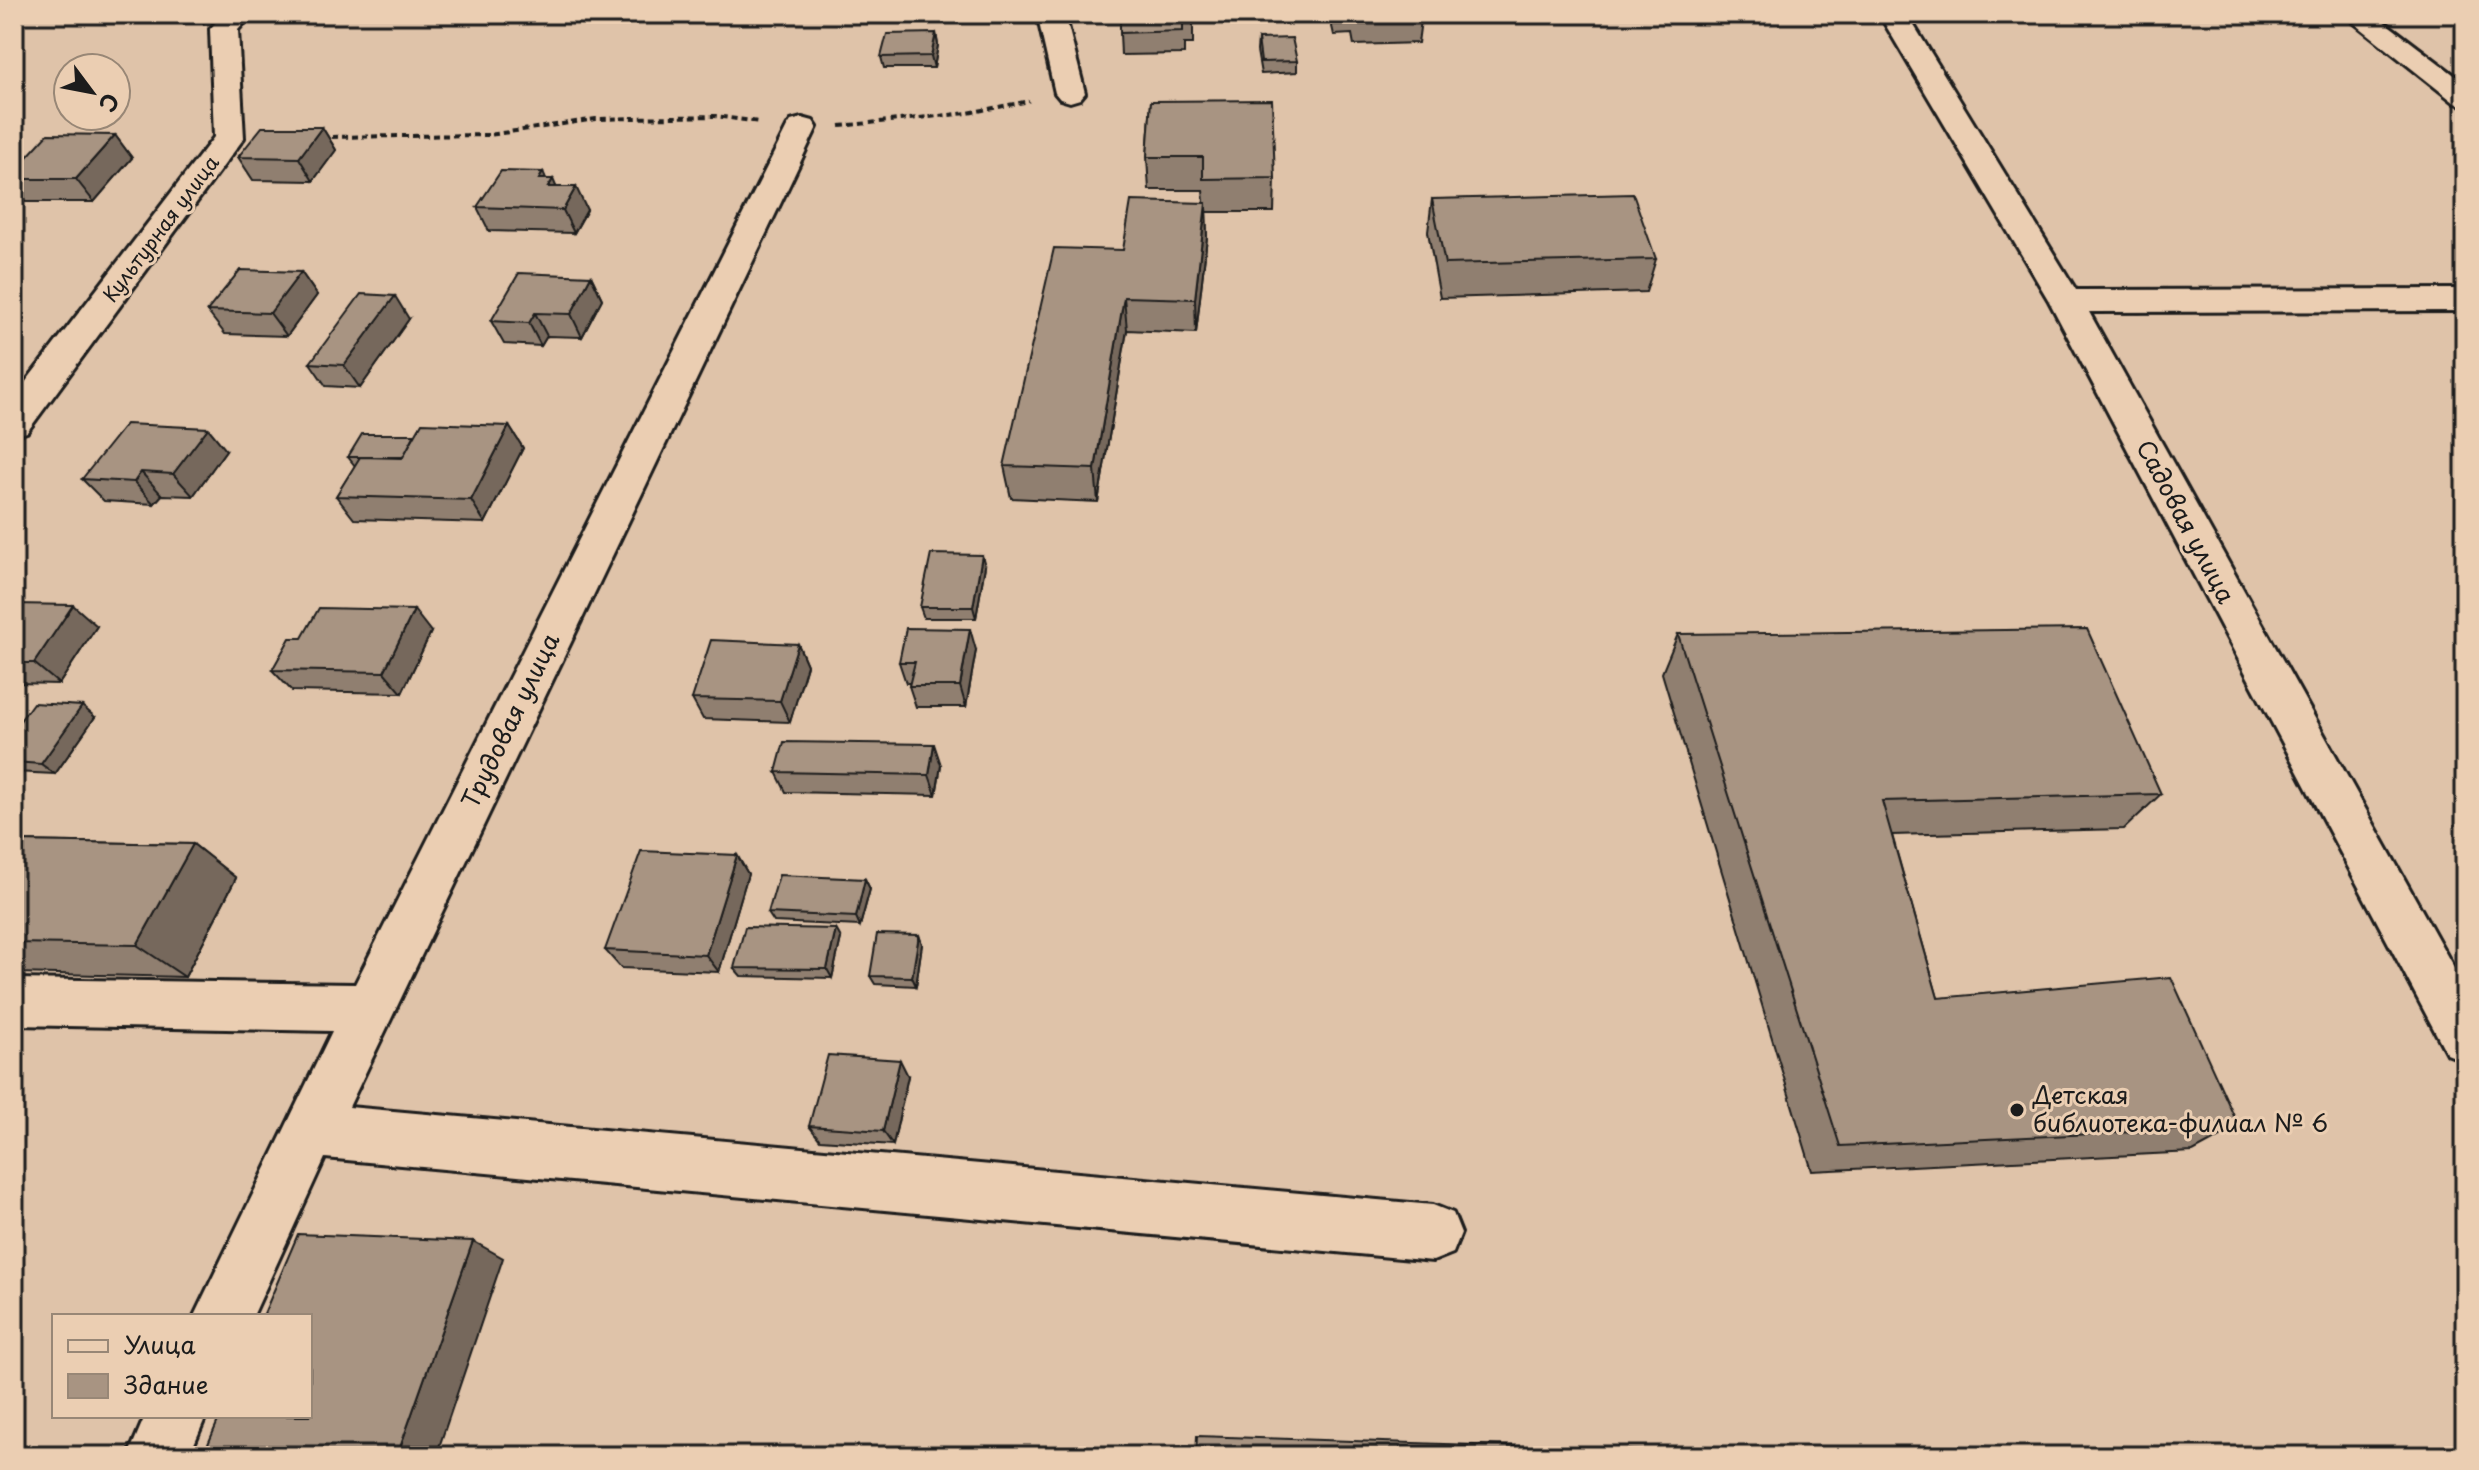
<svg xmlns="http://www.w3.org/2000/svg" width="2479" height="1470" viewBox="0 0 2479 1470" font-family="'Playpen Sans',sans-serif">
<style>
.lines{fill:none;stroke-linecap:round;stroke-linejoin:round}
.minor-casing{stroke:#1c1c1c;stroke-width:6}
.path{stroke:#1c1c1c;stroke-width:4;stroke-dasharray:6 4;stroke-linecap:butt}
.minor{fill:#ebceb2;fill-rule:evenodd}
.wall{fill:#907f70;stroke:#1c1c1c;stroke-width:2}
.shaded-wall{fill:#76685b;stroke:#1c1c1c;stroke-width:2}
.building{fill:#a89482;stroke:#1c1c1c;stroke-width:2}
.poi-dot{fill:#1c1c1c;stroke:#ebceb2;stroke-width:3}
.labels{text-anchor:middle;stroke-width:6;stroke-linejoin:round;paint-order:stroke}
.far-street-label{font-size:20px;fill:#1c1c1c;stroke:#ebceb2}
.street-label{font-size:24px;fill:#1c1c1c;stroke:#ebceb2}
.poi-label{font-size:24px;fill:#1c1c1c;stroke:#ebceb2;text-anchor:start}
</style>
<rect width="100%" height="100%" fill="#dfc3a9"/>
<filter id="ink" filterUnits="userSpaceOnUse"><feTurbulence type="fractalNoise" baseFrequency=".0125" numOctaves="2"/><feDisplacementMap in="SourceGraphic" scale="16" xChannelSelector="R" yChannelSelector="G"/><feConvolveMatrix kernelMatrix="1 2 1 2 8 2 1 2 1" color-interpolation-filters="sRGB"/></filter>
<g filter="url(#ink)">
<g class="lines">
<g class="minor-casing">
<g id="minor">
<polygon points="223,14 252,14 238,30 244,138 27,432 14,436 14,397 214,137 210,29"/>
<polygon points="1037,14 1065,14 1085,93 1080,99 1070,102 1060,99 1055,93"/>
<polygon points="1879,14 1907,14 2076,290 2465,289 2465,311 2089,312 2465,988 2465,1061 2447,1054 2049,301"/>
<polygon points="2343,14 2374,14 2465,83 2465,106 2455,103"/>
<polygon points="802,118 813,121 817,127 349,1107 1433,1205 1453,1213 1461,1233 1453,1253 1433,1261 325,1158 253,1316 194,1316 332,1031 14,1025 14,979 355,984 787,127 791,121"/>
<polygon points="145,1416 206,1416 189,1456 128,1456"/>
</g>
</g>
<g class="path">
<polyline points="840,126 968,113 1029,101"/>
<polyline points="322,137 489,135 596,119 715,116 759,122"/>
</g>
<use href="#minor" class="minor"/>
</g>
<g class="wall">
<polygon points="130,14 211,14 203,23 136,23"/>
<polygon points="1193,14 1193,44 1184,44 1184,54 1121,55 1120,33"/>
<polygon points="1329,14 1419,14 1421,20 1418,43 1354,45 1352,34 1334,35"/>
<polygon points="936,33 938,45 934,68 884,68 881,57"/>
<polygon points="1258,39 1297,61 1297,72 1261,74 1257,51"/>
<polygon points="1151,101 1275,178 1274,212 1206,212 1207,237 1196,333 1127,330 1098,502 1011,498 1004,466 1123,250 1204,203 1203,190 1149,190 1147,157"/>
<polygon points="322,127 336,150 313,181 253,180 238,157"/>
<polygon points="115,135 132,158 94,202 26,202 14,187 14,171"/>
<polygon points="543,172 546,179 587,210 574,233 489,231 477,207"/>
<polygon points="1432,199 1656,259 1646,292 1440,298 1428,232"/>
<polygon points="301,272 317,295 287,336 225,334 207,311"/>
<polygon points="591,276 602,299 582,337 547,336 541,346 504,344 491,321"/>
<polygon points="409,319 360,388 326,386 310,363"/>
<polygon points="509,426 523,448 485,523 354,519 336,496 355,466 348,457 415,435"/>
<polygon points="226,450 193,496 162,495 154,504 104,501 82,479"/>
<polygon points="985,566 976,618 924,618 920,607"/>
<polygon points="14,604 97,626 59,684 14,683"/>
<polygon points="431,632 402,693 292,691 272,670"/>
<polygon points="1678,634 2161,794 2124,829 1892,835 1938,998 2239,1127 2193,1152 1812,1171 1662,673"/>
<polygon points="798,644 807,665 790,722 703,719 692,699"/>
<polygon points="976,650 966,707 916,707 909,686 910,683 906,683 899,662"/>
<polygon points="95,717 55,774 14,772 14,729"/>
<polygon points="941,765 936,795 786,792 776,772"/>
<polygon points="14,841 193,844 236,878 185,977 14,973"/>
<polygon points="737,855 748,874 719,972 621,968 605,950"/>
<polygon points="865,879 870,889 860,926 774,922 768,913"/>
<polygon points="919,935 922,944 916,986 875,984 870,976"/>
<polygon points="841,938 832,978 741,976 734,968"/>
<polygon points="908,1076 893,1145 820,1140 809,1126"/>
</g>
<g class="shaded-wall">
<polygon points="197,14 211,14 203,23"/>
<polygon points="936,33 938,45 934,68 931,56"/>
<polygon points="322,127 336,150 313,181 299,158"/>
<polygon points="115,135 132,158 94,202 76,179"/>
<polygon points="543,172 549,186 553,179 563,203 539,179"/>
<polygon points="576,187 587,210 574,233 563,210"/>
<polygon points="1206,203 1207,237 1196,333 1195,299"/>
<polygon points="301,272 317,295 287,336 270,313"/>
<polygon points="591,276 602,299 582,337 571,314"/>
<polygon points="395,296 409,319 360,388 344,365"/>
<polygon points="1124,297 1127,330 1098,502 1095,469"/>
<polygon points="535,313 547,336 541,346 529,323"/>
<polygon points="509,426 523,448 485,523 471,500"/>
<polygon points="208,428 226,450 193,496 173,474"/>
<polygon points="141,472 162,495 154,504 134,482"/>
<polygon points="982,555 985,566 976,618 973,607"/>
<polygon points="73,605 97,626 59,684 34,663"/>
<polygon points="414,610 431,632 402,693 384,672"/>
<polygon points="970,629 976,650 966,707 960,686"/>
<polygon points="798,644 807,665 790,722 780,701"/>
<polygon points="82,706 95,717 55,774 41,764"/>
<polygon points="934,744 941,765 936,795 929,775"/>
<polygon points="193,844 236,878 185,977 137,945"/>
<polygon points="737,855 748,874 719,972 706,955"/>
<polygon points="865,879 870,889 860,926 856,917"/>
<polygon points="836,929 841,938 832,978 827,969"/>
<polygon points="919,935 922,944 916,986 912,977"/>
<polygon points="900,1060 908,1076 893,1145 883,1131"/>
<polygon points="473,1241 503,1258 436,1456 397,1456"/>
</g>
<g class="building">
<polygon points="1120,14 1193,14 1193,21 1183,21 1183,31 1120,33"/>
<polygon points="1354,14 1419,14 1421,20 1356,23"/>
<polygon points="936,33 931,56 881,57 887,34"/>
<polygon points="1292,38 1297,61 1261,62 1258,39"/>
<polygon points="1272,100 1275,178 1203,179 1203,157 1147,157 1151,101"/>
<polygon points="262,127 322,127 299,158 238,157"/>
<polygon points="48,134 115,135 76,179 14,179 14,171"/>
<polygon points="501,171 543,172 539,179 553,179 548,187 576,187 563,210 477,207"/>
<polygon points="1633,194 1656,259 1445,264 1432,199"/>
<polygon points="1131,201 1206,203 1195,299 1124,297 1095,469 1004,466 1054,248 1123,250"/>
<polygon points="240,270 301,272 270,313 207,311"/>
<polygon points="519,273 591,276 571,314 535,313 529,323 491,321"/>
<polygon points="361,294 395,296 344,365 310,363"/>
<polygon points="422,423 509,426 471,500 336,496 360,457 402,458"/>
<polygon points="126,424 208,428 173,474 141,472 134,482 82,479"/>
<polygon points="362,434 415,434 403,457 348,457"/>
<polygon points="931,554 982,555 973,607 920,607"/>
<polygon points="14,604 73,605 34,663 14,663"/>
<polygon points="319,608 414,610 384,672 272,670 290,638 302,638"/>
<polygon points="906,628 970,629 960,686 909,686 915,662 899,662"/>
<polygon points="2087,629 2161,794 1882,801 1938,998 2171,977 2239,1127 1840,1146 1678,634"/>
<polygon points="711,640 798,644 780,701 692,699"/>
<polygon points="33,703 82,706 41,764 14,762 14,729"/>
<polygon points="784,742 934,744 929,775 776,772"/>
<polygon points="14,841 193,844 137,945 14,943"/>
<polygon points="641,851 737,855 706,955 605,950"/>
<polygon points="779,875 865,879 856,917 768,913"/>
<polygon points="745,927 836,929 827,969 734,968"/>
<polygon points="877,934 919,935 912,977 870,976"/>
<polygon points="828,1055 900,1060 883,1131 809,1126"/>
<polygon points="298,1234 473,1241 397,1456 203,1456 220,1416 310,1416 310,1316 263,1316"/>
<polygon points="1197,1436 1694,1452 1695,1456 1196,1456"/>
</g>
</g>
<circle class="poi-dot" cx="2017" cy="1110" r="8"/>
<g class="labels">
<g class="far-street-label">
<text transform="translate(161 229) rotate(-53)" y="7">Культурная улица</text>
</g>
<g class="street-label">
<text transform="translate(2185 522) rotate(62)" y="8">Садовая улица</text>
<text transform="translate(511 721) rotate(-64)" y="8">Трудовая улица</text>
</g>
<g class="poi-label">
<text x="2033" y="1104">Детская<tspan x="2033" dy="28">библиотека-филиал № 6</tspan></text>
</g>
</g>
<rect width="2479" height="1470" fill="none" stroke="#ebceb2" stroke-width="48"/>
<rect x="24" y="24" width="2431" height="1422" fill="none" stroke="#1c1c1c" stroke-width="3" filter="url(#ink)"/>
<rect x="52" y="1314" width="260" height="104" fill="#ebceb2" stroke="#988776" stroke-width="2"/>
<rect x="68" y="1340" width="40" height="12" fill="#ebceb2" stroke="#988776" stroke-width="2"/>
<text x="124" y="1354" font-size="24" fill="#1c1c1c">Улица</text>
<rect x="68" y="1374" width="40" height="24" fill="#a89482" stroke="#988776" stroke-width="2"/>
<text x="124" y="1394" font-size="24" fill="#1c1c1c">Здание</text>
<g transform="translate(92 92) rotate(122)"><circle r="38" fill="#ebceb2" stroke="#988776" stroke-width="2"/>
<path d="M0-6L14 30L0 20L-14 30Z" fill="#1c1c1c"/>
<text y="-12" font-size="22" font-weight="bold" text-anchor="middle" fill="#1c1c1c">С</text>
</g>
</svg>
